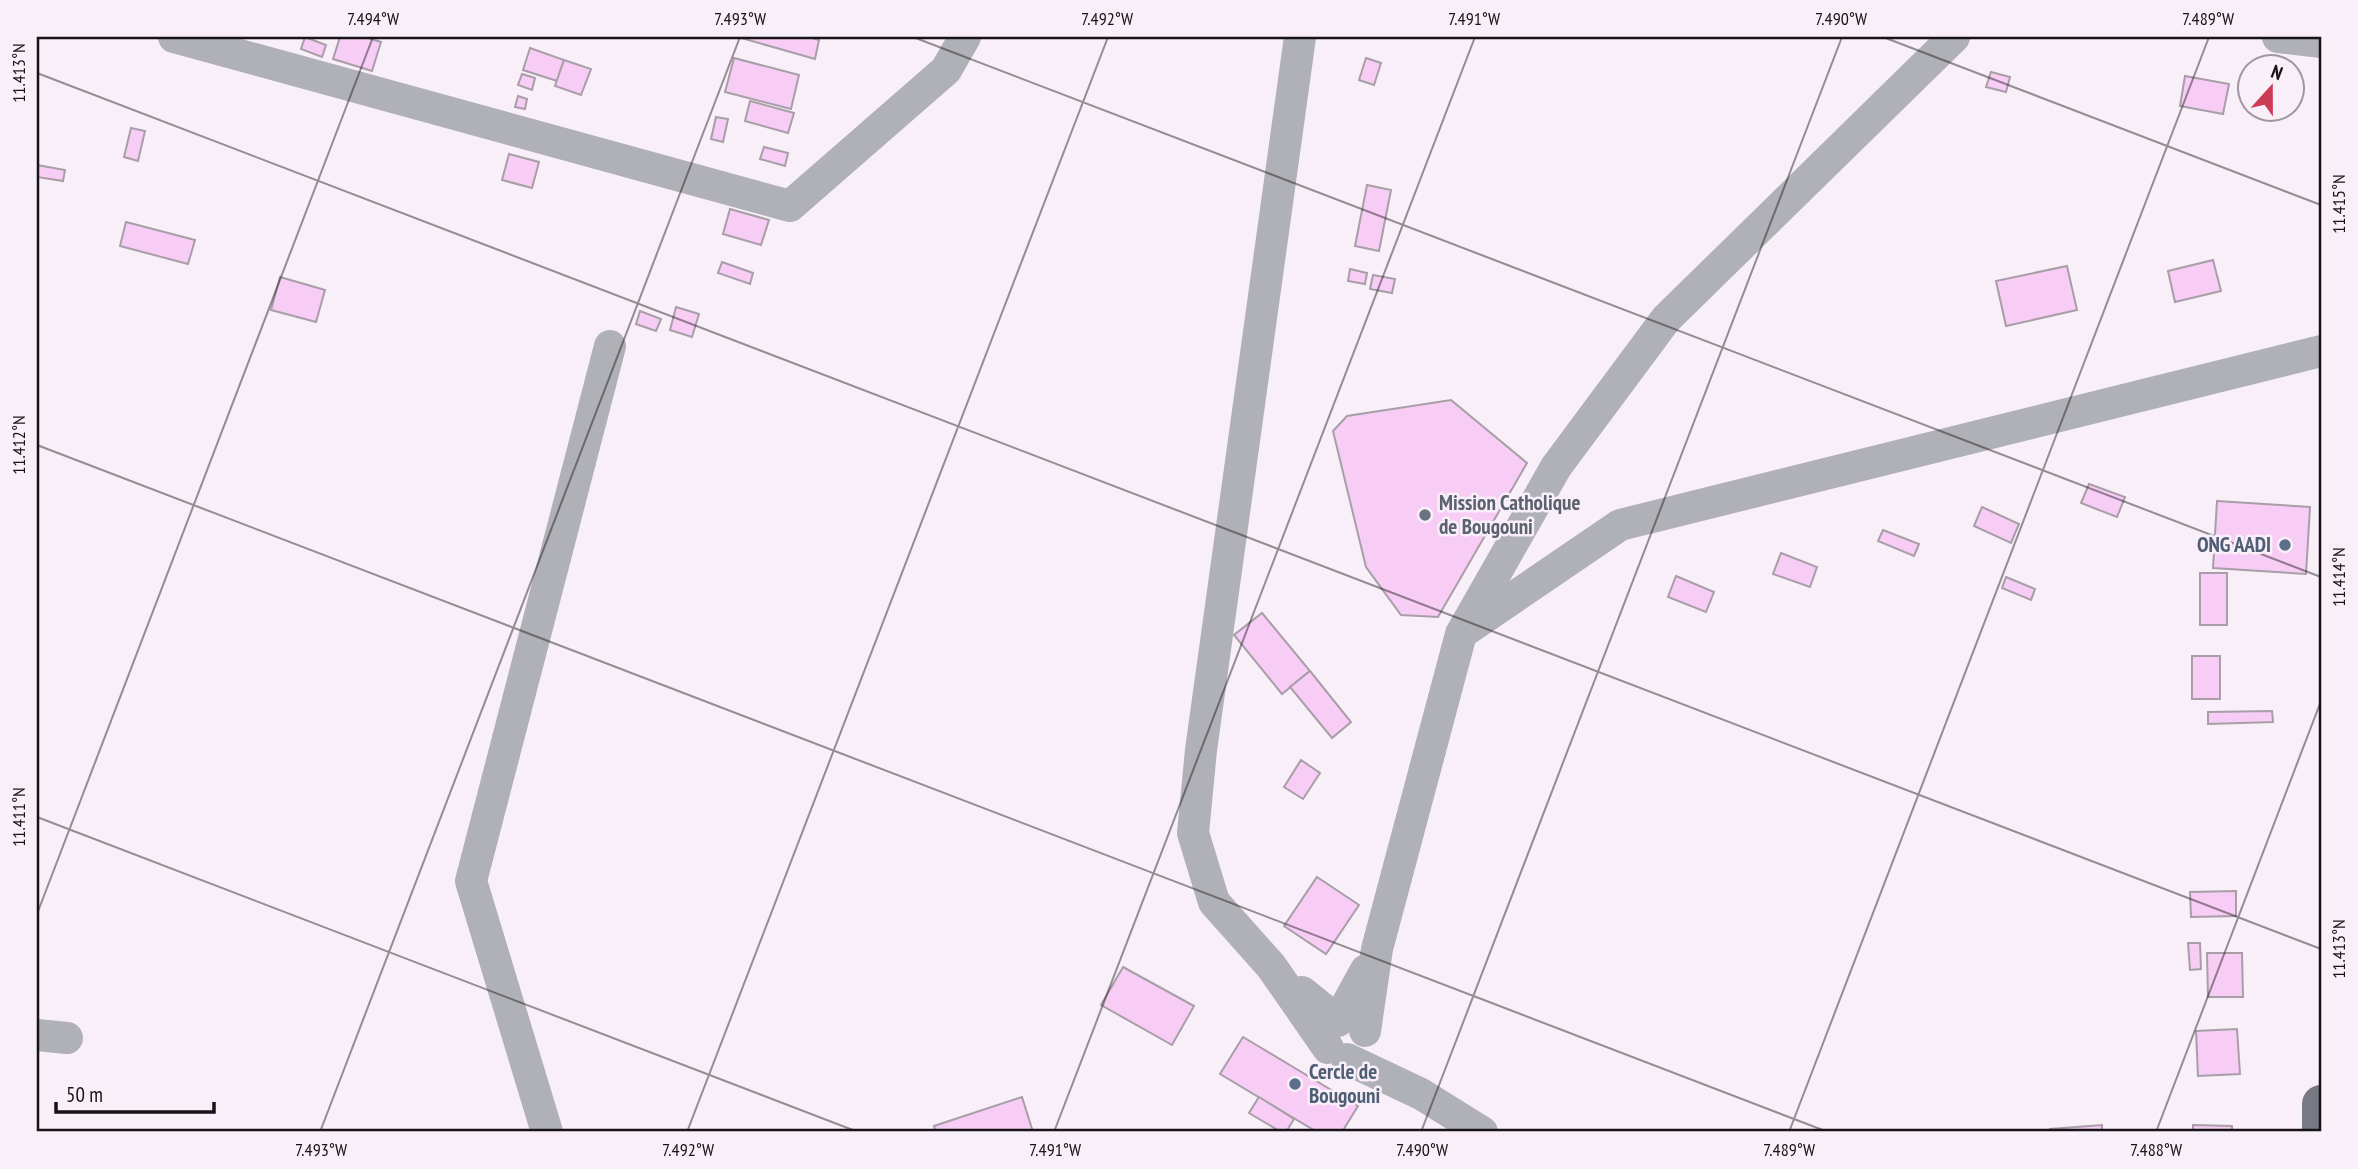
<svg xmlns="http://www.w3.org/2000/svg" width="2358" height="1169" viewBox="0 0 2358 1169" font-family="'PT Sans Narrow',sans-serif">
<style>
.building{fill:#f7cdf5;stroke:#a89ea7;stroke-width:2}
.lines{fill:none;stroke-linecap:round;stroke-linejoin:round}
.minor{stroke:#b0b1b6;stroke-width:32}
.major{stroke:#787a83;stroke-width:38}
.ticks{fill:none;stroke:#171317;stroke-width:2;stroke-opacity:0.45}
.worship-dot{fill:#6b7280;stroke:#f9eff9;stroke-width:2.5}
.service-dot{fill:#5c6f8a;stroke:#f9eff9;stroke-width:2.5}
.labels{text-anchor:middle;stroke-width:5;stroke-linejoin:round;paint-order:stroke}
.worship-label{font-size:21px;font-weight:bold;fill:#5b616d;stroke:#f9eff9;text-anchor:start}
.service-label{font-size:21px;font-weight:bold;fill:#4e5e75;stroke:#f9eff9;text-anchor:end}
.neatline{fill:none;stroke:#171317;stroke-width:2.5}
.ticks-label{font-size:18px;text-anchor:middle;fill:#171317}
</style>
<rect width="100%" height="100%" fill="#f9eff9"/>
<g class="building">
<polygon points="305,37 326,45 322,57 301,49"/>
<polygon points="340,37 365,37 381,42 372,71 333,59"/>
<polygon points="738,37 808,37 819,40 815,59"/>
<polygon points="530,48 564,60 557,81 523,70"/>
<polygon points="734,58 799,75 791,109 725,92"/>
<polygon points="1366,58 1381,63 1374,85 1359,80"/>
<polygon points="564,60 591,69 581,95 555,86"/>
<polygon points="1991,72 2010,77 2006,92 1986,87"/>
<polygon points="522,74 535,78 532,90 518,85"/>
<polygon points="2185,76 2229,84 2223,114 2180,106"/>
<polygon points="518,96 527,99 525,109 515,107"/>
<polygon points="750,101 794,113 788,133 745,121"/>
<polygon points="716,117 728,119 723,142 711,139"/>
<polygon points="131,128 145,131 138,161 124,157"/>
<polygon points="764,147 788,153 785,166 760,159"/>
<polygon points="509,154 539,162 532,188 502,180"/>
<polygon points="37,165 65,170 63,181 37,177"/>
<polygon points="1367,185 1391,190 1379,251 1355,246"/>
<polygon points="730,209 769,220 761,245 723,234"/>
<polygon points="126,222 195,240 188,264 120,246"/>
<polygon points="2213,260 2221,291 2175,302 2168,271"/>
<polygon points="722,262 753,273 750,284 718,273"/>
<polygon points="2067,266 2077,310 2006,326 1996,281"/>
<polygon points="1350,269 1367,273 1365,284 1348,281"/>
<polygon points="1373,275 1395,279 1392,293 1370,289"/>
<polygon points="280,277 325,290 316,322 271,310"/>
<polygon points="676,307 699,314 692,337 670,330"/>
<polygon points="640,311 661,319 656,331 636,324"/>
<polygon points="1451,400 1527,463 1438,617 1401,615 1366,567 1333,431 1347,416"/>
<polygon points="2089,484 2125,497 2117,517 2081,503"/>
<polygon points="2217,501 2310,507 2306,574 2213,568"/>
<polygon points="1982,507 2019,524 2011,543 1974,526"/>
<polygon points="1883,530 1919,544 1914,556 1878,541"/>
<polygon points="1781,553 1817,567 1810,587 1773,574"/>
<rect x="2200" y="573" width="27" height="52"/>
<polygon points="1676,576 1714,592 1706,612 1668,597"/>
<polygon points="2006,577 2035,589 2031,600 2002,588"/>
<polygon points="1262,613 1310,671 1282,694 1234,635"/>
<rect x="2192" y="656" width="28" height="43"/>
<polygon points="1310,671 1351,722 1332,738 1290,687"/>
<polygon points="2272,711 2273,722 2208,724 2208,712"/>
<polygon points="1301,760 1320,773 1303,799 1284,787"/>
<polygon points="1317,877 1359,905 1326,954 1284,926"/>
<polygon points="2236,891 2236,916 2191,917 2190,892"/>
<polygon points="2188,943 2200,943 2201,969 2190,970"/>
<polygon points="2207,953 2242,953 2243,997 2208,997"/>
<polygon points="1123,967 1194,1006 1172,1045 1101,1005"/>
<polygon points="2237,1029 2240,1074 2198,1076 2196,1031"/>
<polygon points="1243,1037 1358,1106 1342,1132 1317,1132 1220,1074"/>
<polygon points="1022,1097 1033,1132 936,1132 934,1126"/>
<polygon points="1259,1097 1294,1119 1286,1132 1281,1132 1249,1113"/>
<polygon points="2102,1125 2102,1132 2050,1132 2050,1129"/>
<polygon points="2193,1125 2232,1126 2232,1132 2193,1132"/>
</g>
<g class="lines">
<g class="minor">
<polyline points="174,37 790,206 946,70 965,37"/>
<polyline points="1300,37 1201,750 1193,833 1214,902 1271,966 1328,1048"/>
<polyline points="2278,37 2321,42"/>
<polyline points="1466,630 1620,525 2321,351"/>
<polyline points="1302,992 1338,1021 1366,970"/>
<polyline points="1365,1031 1377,949 1461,634 1556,467 1666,319 1954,37"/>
<polyline points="37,1035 67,1038"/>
<polyline points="1347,1059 1421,1094 1482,1132"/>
<polyline points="547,1132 471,881 610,346"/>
</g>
<polyline class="major" points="2321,1132 2321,1104"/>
</g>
<path class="ticks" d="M913,37L2321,577M1883,37L2321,205M37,73L2321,949M37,445L1828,1132M37,817L858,1132M37,914L373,37M320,1132L740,37M687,1132L1108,37M1054,1132L1475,37M1421,1132L1842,37M1789,1132L2209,37M2156,1132L2321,701"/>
<circle class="worship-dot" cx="1425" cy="515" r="7"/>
<g class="service-dot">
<circle cx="2285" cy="545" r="7"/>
<circle cx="1295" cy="1084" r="7"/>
</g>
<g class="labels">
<g class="worship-label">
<text x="1439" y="510">Mission Catholique<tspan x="1439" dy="24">de Bougouni</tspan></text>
</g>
<g class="service-label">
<text x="2271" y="552">ONG AADI</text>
<text x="1309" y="1079" text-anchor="start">Cercle de<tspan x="1309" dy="24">Bougouni</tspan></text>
</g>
</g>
<rect width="2358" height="1169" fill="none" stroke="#f9eff9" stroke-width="77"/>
<g transform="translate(2271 88) rotate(21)"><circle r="33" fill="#f9eff9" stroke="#9f979f" stroke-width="2"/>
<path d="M0-5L12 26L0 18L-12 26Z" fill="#cd3c56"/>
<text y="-10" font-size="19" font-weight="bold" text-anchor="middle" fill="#171317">N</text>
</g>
<path d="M56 1102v10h158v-10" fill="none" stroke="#171317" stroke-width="3.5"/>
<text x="66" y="1102" font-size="21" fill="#171317" stroke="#f9eff9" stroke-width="5" paint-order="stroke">50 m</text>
<rect x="38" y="38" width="2282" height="1092" class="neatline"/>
<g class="ticks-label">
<text x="373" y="25">7.494°W</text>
<text x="740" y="25">7.493°W</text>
<text x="1107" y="25">7.492°W</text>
<text x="1474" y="25">7.491°W</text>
<text x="1841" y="25">7.490°W</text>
<text x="2208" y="25">7.489°W</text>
<text transform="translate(19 73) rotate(-90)" y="6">11.413°N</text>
<text transform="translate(2339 204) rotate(-90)" y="6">11.415°N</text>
<text transform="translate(19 445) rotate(-90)" y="6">11.412°N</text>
<text transform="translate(2339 577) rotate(-90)" y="6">11.414°N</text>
<text transform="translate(19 817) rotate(-90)" y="6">11.411°N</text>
<text transform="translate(2339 949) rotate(-90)" y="6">11.413°N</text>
<text x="321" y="1156">7.493°W</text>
<text x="688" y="1156">7.492°W</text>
<text x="1055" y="1156">7.491°W</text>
<text x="1422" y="1156">7.490°W</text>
<text x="1789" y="1156">7.489°W</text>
<text x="2156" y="1156">7.488°W</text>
</g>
</svg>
